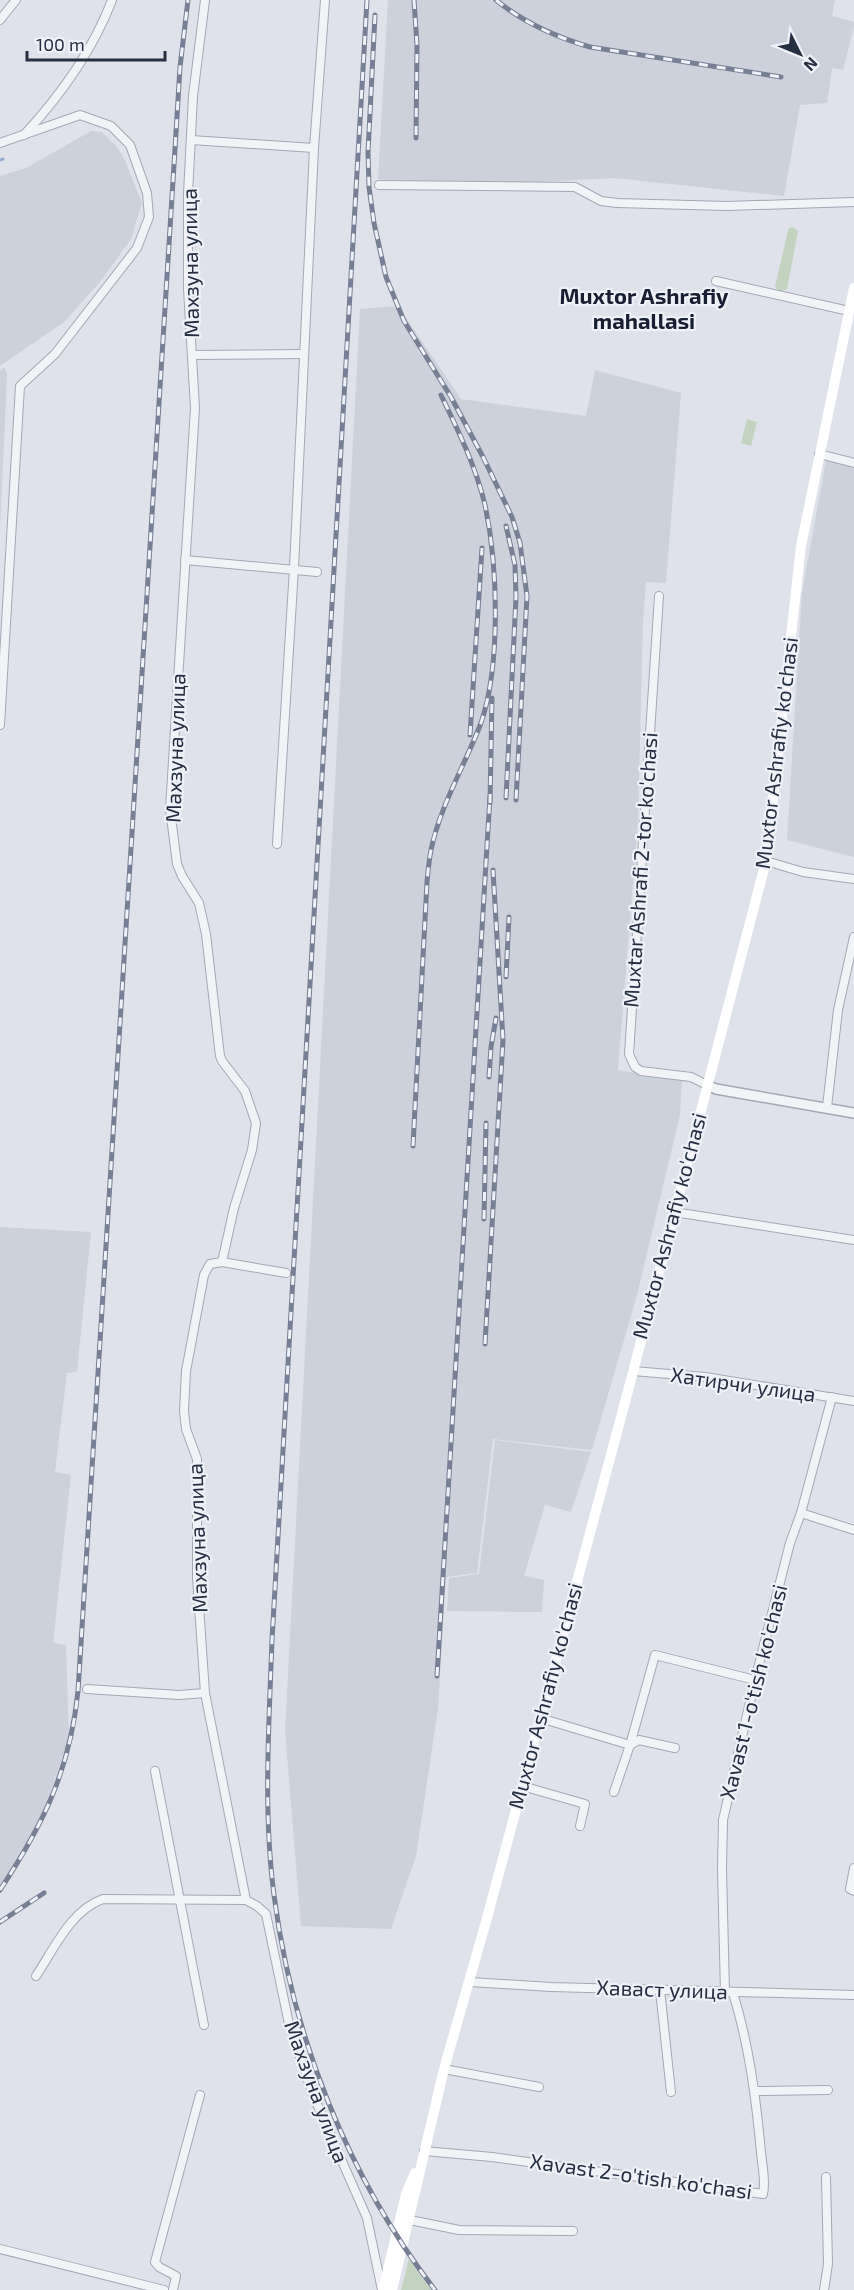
<svg xmlns="http://www.w3.org/2000/svg" width="854" height="2290" viewBox="0 0 854 2290" font-family="'Exo 2',sans-serif">
<style>
.built{fill:#ccd1dc}
.green{fill:#c2d4bf}
.lines{fill:none;stroke-linecap:round;stroke-linejoin:round}
.stream{stroke:#96accd;stroke-width:3}
.minor-casing{stroke:#a4a8b4;stroke-width:10}
.tertiary-casing{stroke:#a4a8b4;stroke-width:12}
.minor{stroke:#f2f3f7;stroke-width:8}
.tertiary{stroke:#f2f3f7;stroke-width:9}
.secondary{stroke:#fff;stroke-width:10}
.rail-casing{stroke:#777f95;stroke-width:5}
.rail{stroke:#eef1f7;stroke-width:3;stroke-dasharray:9;stroke-linecap:butt}
.labels{text-anchor:middle;stroke-width:4.5;stroke-linejoin:round;paint-order:stroke}
.street-label{font-size:21px;fill:#262e42;stroke:#eef1f7}
.neighbourhood-label{font-size:22px;font-weight:bold;fill:#181f33;stroke:#eef1f7}
</style>
<rect width="100%" height="100%" fill="#dfe2ea"/>
<g class="built">
<polygon points="388,0 835,0 832,16 854,22 854,26 843,70 832,68 827,103 800,105 784,196 614,178 481,185 378,179"/>
<polygon points="91,131 102,132 116,146 124,158 142,203 131,239 100,282 64,322 0,366 0,176 26,168"/>
<polygon points="398,306 461,399 586,416 595,370 681,393 666,583 646,582 643,621 638,821 618,1070 682,1081 680,1115 637,1295 592,1450 493,1439 477,1573 446,1577 438,1709 416,1856 391,1929 301,1926 285,1731 360,309"/>
<polygon points="4,368 7,373 0,530 0,371"/>
<polygon points="826,460 854,466 854,857 787,840 802,593"/>
<polygon points="0,1227 91,1232 77,1372 67,1373 55,1472 71,1475 53,1643 66,1645 69,1738 47,1802 23,1852 0,1886"/>
<polygon points="495,1440 591,1452 571,1512 545,1505 524,1576 544,1580 542,1612 447,1611 449,1578 479,1574"/>
</g>
<g class="green">
<polygon points="793,227 798,231 787,289 780,292 775,287 787,235 789,228"/>
<polygon points="747,419 757,422 751,446 741,443"/>
<polygon points="409,2259 431,2290 401,2290"/>
</g>
<g class="lines">
<polyline class="stream" points="0,160 3,159"/>
<g class="minor-casing">
<g id="minor">
<polyline points="205,0 193,96 188,194 188,289 195,408 170,809 177,864 182,876 199,903 206,934 220,1056 222,1061 245,1091 256,1123 252,1150 234,1208 222,1262 210,1264 204,1275 186,1371 184,1411 186,1429 197,1459 197,1577 205,1693 246,1900 257,1906 266,1914 289,2024 313,2095 367,2218 382,2290"/>
<polyline points="0,20 16,0"/>
<path d="M24,135C60,96 93,50 112,0"/>
<polyline points="191,140 314,148"/>
<polyline points="0,143 80,115 111,126 130,145 147,193 149,217 137,248 55,354 20,386 0,725"/>
<polyline points="379,185 575,187 601,201 617,203 727,206 854,202"/>
<polyline points="716,281 849,311"/>
<polyline points="193,355 304,354"/>
<polyline points="819,454 854,463"/>
<polyline points="185,560 317,572"/>
<polyline points="659,596 629,1054 635,1067 641,1071 691,1077 707,1085"/>
<polyline points="277,844 294,568 314,148 325,0"/>
<polyline points="766,861 803,872 854,879"/>
<polyline points="827,1107 838,1010 854,937"/>
<polyline points="674,1212 854,1240"/>
<polyline points="222,1262 286,1273"/>
<polyline points="633,1371 705,1377 854,1401"/>
<polyline points="801,1513 854,1530"/>
<polyline points="87,1689 179,1695 205,1693"/>
<polyline points="540,1718 630,1745 639,1740 675,1748"/>
<polyline points="155,1771 204,2025"/>
<polyline points="522,1786 585,1804 580,1826"/>
<polyline points="614,1792 630,1745 655,1655 755,1680"/>
<polyline points="854,1868 850,1889 854,1891"/>
<path d="M36,1976C54,1949 71,1910 103,1899L246,1900"/>
<polyline points="470,1982 551,1987 854,1995"/>
<polyline points="660,1990 671,2092"/>
<polyline points="725,1993 722,1869 723,1820 755,1680 790,1543 801,1513 832,1397"/>
<polyline points="444,2069 539,2087"/>
<polyline points="755,2091 828,2090"/>
<path d="M424,2151L492,2157L763,2194C766,2181 762,2165 761,2152C756,2099 749,2044 733,1993"/>
<polyline points="410,2220 459,2230 573,2231"/>
<polyline points="0,2249 164,2290"/>
<polyline points="173,2290 176,2276 159,2267 155,2262 200,2095"/>
<polyline points="824,2290 828,2264 826,2177"/>
</g>
</g>
<g class="tertiary-casing">
<polyline id="tertiary" points="707,1085 716,1089 854,1113"/>
</g>
<use href="#minor" class="minor"/>
<use href="#tertiary" class="tertiary"/>
<g class="secondary">
<polyline points="383,2290 406,2194 415,2173"/>
<polyline points="392,2290 444,2069 487,1918 628,1391 766,861 801,546 854,288"/>
</g>
<g class="rail-casing">
<g id="rail">
<path d="M367,0L272,1640C269,1725 263,1811 274,1895C292,2036 348,2177 435,2290"/>
<polyline points="414,0 417,45 416,138"/>
<path d="M496,0C524,23 556,37 590,47L781,77"/>
<polyline points="375,15 368,152 369,187 374,223 386,277 404,321 451,397 483,457 512,517 520,543 527,596 516,800"/>
<polyline points="470,735 482,548"/>
<polyline points="506,798 516,597 515,565 506,526"/>
<polyline points="490,803 492,698"/>
<polyline points="506,977 509,917"/>
<polyline points="489,1077 491,1047 496,1018"/>
<path d="M413,1146L427,882C428,871 429,860 431,850C440,806 465,765 481,723C501,664 498,566 485,505C476,467 458,430 441,395"/>
<polyline points="484,1219 486,1123"/>
<polyline points="485,1344 503,1040 493,870"/>
<polyline points="437,1676 490,796"/>
<path d="M0,1890C43,1825 70,1770 78,1691L175,149L180,67L188,0"/>
<polyline points="0,1922 44,1893"/>
</g>
</g>
<use href="#rail" class="rail"/>
</g>
<g class="labels">
<g class="street-label">
<text transform="translate(191 263) rotate(-91)" y="7">Махзуна улица</text>
<text transform="translate(176 748) rotate(-88)" y="7">Махзуна улица</text>
<text transform="translate(777 753) rotate(-83)" y="7">Muxtor Ashrafiy ko'chasi</text>
<text transform="translate(641 870) rotate(-86)" y="7">Muxtar Ashrafi 2-tor ko'chasi</text>
<text transform="translate(670 1226) rotate(-75)" y="7">Muxtor Ashrafiy ko'chasi</text>
<text transform="translate(743 1385) rotate(8)" y="7">Хатирчи улица</text>
<text transform="translate(198 1538) rotate(-92)" y="7">Махзуна улица</text>
<text transform="translate(754 1692) rotate(-76)" y="7">Xavast 1-o'tish ko'chasi</text>
<text transform="translate(546 1696) rotate(-75)" y="7">Muxtor Ashrafiy ko'chasi</text>
<text transform="translate(662 1990) rotate(2)" y="7">Хаваст улица</text>
<text transform="translate(316 2092) rotate(70)" y="7">Махзуна улица</text>
<text transform="translate(641 2177) rotate(8)" y="7">Xavast 2-o'tish ko'chasi</text>
</g>
<g class="neighbourhood-label">
<text x="644" y="304">Muxtor Ashrafiy<tspan x="644" dy="25">mahallasi</tspan></text>
</g>
</g>
<g transform="translate(800 54) rotate(133)" stroke="#eef1f7" stroke-width="4.5" paint-order="stroke">
<path d="M0-4.5L10 22L0 15L-10 22Z" fill="#262e42"/>
<text y="-9" font-size="16" font-weight="bold" text-anchor="middle" fill="#262e42">N</text>
</g>
<path d="M27 51v9h138v-9" fill="none" stroke="#262e42" stroke-width="3"/>
<text x="36" y="51" font-size="18" fill="#262e42" stroke="#eef1f7" stroke-width="4.5" paint-order="stroke">100 m</text>
</svg>
